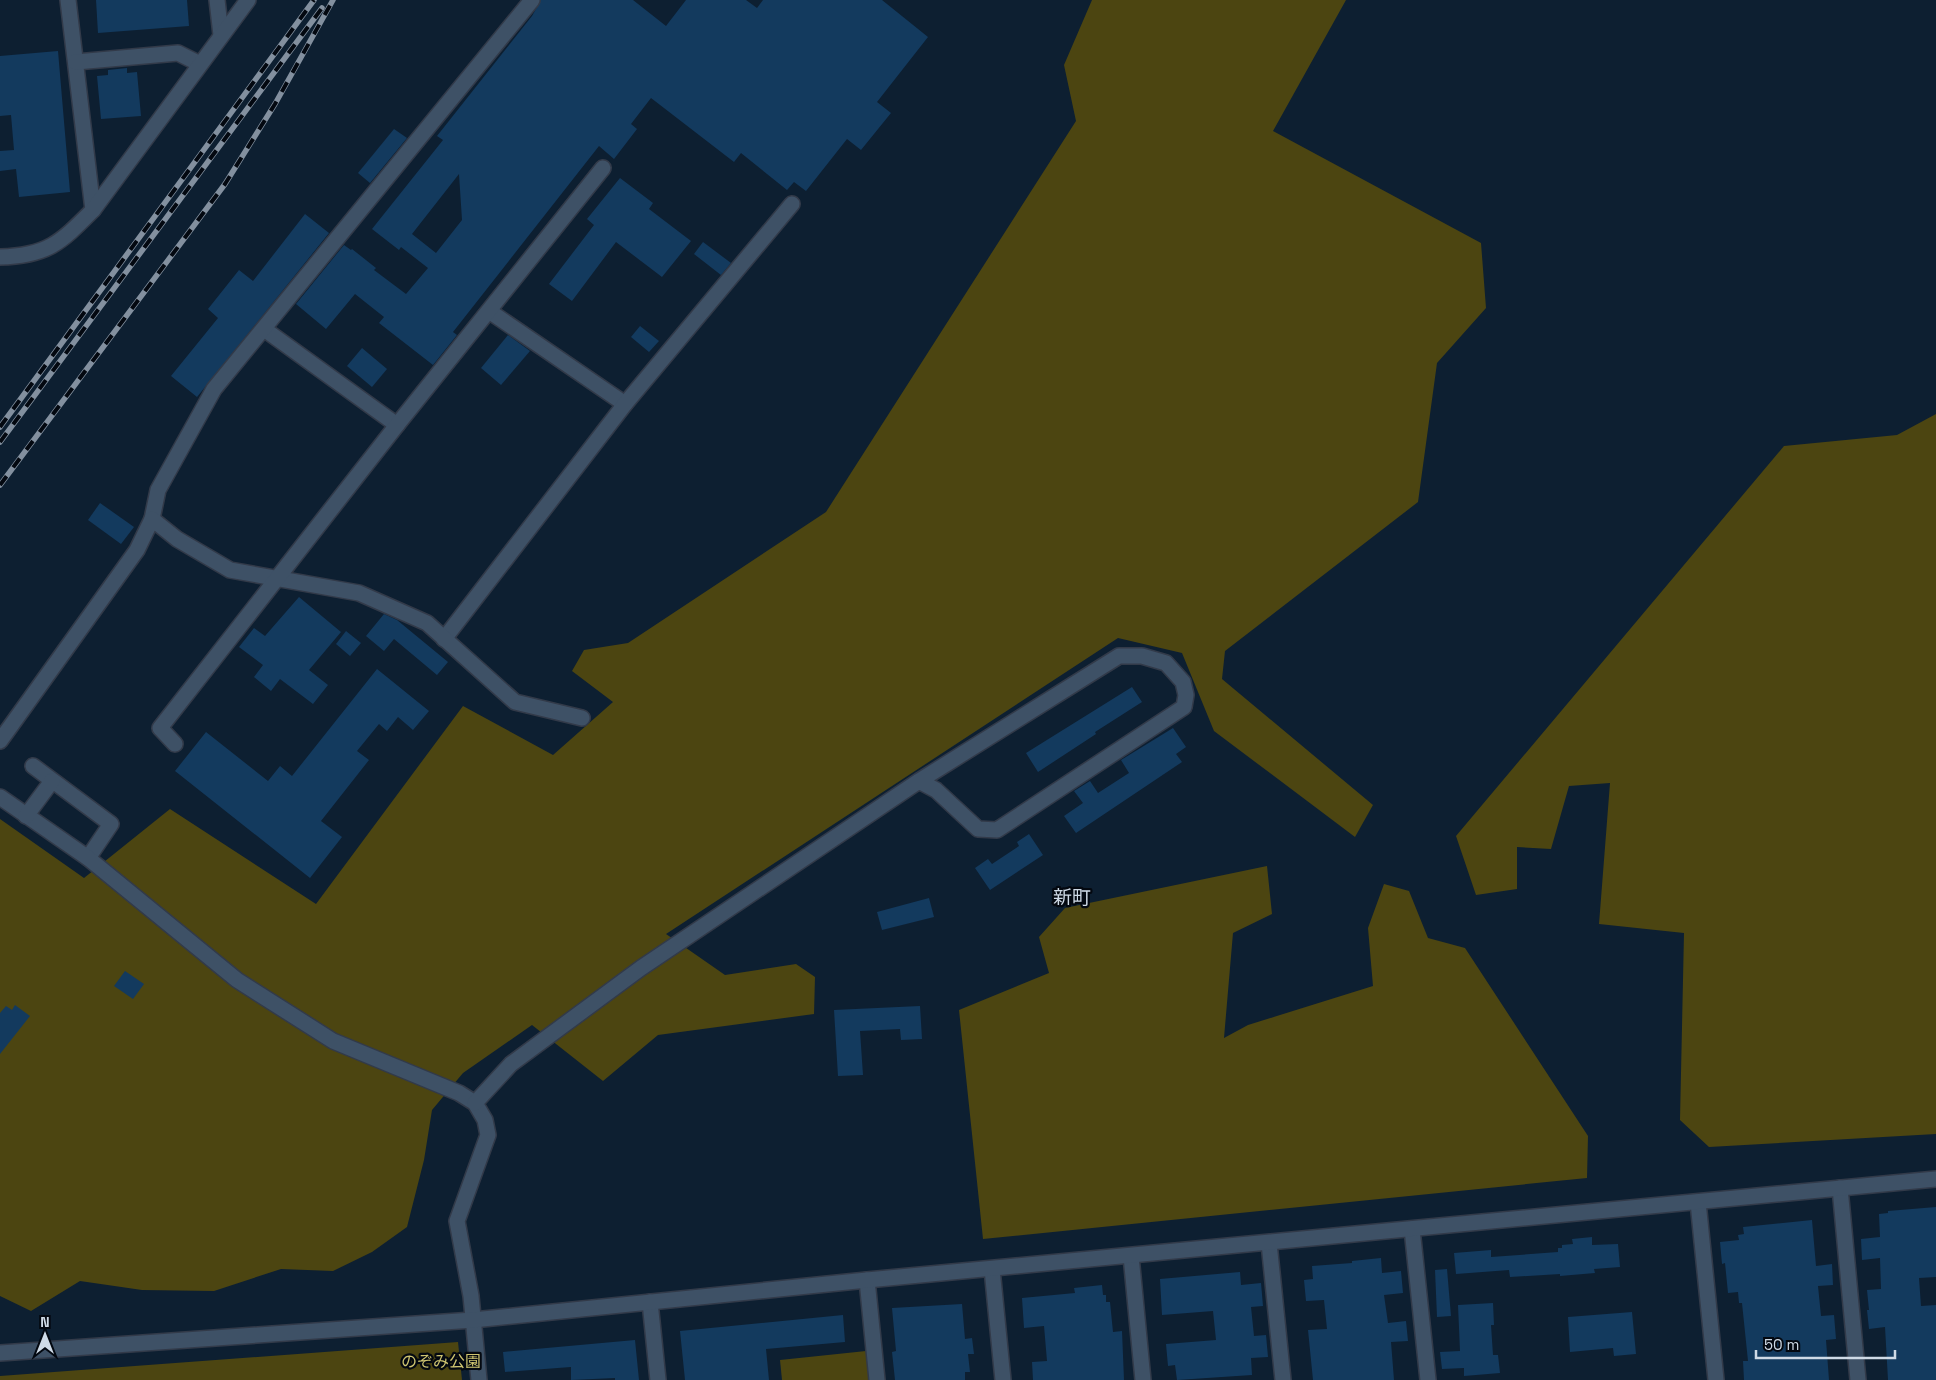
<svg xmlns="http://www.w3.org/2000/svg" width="1936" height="1380" viewBox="0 0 1936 1380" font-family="'Space Grotesk','Noto Sans JP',sans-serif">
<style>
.green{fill:#4c4511}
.building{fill:#133a5e;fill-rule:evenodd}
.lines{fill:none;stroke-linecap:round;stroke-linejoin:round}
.minor-casing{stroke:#323a49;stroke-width:18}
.minor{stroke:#3e5166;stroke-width:15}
.rail-casing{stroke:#83909f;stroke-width:5.5}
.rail{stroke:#030810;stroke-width:4;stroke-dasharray:11;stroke-linecap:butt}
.labels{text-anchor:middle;stroke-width:4.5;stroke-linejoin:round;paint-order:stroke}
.park-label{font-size:16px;fill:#cec470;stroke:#030810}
.quarter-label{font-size:19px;fill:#cfdae6;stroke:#030810}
</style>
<rect width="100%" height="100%" fill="#0d1f31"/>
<g class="green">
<polygon points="1092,0 1346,0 1273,131 1481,243 1486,308 1437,363 1418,502 1225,651 1222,679 1373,805 1355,837 1214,731 1182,653 1118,638 666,934 725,975 796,964 815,977 814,1014 658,1035 603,1081 532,1025 463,1073 432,1110 424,1160 407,1227 372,1252 333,1271 281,1269 214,1291 142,1290 80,1281 31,1311 0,1296 0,819 84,878 170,809 316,904 463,706 553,755 613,702 572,671 584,650 628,643 826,512 1076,121 1064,65"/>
<polygon points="1936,414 1936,1134 1709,1147 1680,1120 1684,933 1599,924 1610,783 1569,786 1551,849 1517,847 1517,889 1476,895 1456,836 1784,446 1897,435"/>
<polygon points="1267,866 1272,914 1233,933 1224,1038 1248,1025 1373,986 1368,928 1384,884 1409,891 1428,938 1465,948 1588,1136 1587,1178 983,1239 959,1010 1049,973 1039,937 1065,908"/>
<polygon points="458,1342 462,1380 0,1380 0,1376"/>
<polygon points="866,1351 869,1380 782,1380 780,1360"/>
</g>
<g class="building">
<polygon points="96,0 187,0 189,26 98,33"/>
<path d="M541,0H633L666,26L686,0H746L757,8L763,0H882L928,37L877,102L891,113L861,150L847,139L806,191L794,182L787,190L741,153L734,162L651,98L631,124L637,129L614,159L599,146L453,332L457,335L433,365L379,323L384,317L355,294L326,329L296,304L344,245L351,250L352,249L376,268L374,270L406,294L428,268L401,247L399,250L372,229L443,140L437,136L532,16ZM459,174L462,220L436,253L412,234Z"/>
<polygon points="58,51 70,192 19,197 16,169 0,171 0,151 14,150 11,115 0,116 0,56"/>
<polygon points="127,68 127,73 137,72 141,116 101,119 97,76 108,75 108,70"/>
<polygon points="394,129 407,138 370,183 358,173"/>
<polygon points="620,178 653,203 649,209 691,241 662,277 616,242 572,301 549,284 594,225 587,219"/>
<polygon points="305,214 329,233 197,397 171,376 218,318 208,309 239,270 253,281"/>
<polygon points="703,242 731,263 721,275 694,254"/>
<polygon points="640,326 659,341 649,352 631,337"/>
<polygon points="508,335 530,351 501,385 481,368"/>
<polygon points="362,348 387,369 372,387 347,366"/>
<polygon points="100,503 134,527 121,544 88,520"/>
<polygon points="299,597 341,632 309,670 328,685 313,704 280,679 271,691 254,677 263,665 239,647 254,628 265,636"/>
<polygon points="384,614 397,620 448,662 437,675 394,639 384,651 366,636"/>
<polygon points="346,631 361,643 350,656 336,644"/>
<polygon points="377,669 429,711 413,730 398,717 387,731 379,724 357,751 369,760 321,821 342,837 310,878 175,771 206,732 268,781 280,766 292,776"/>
<polygon points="1132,687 1142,702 1095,732 1096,734 1038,772 1026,753"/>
<polygon points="1173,728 1186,747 1176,754 1182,762 1076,833 1064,816 1083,803 1074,791 1090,781 1098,793 1129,773 1121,760"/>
<polygon points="1029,834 1043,855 990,890 975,868 988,859 992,864 1019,846 1017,842"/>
<polygon points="929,898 934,917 882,930 877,912"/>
<polygon points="125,971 144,984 133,999 114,986"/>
<polygon points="15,1005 30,1016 0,1054 0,1013 6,1006 12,1010"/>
<polygon points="920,1006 922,1039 901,1040 900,1029 860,1031 863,1075 838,1076 834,1010"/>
<polygon points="1936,1207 1936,1277 1919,1278 1921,1306 1936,1305 1936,1380 1888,1380 1885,1327 1869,1329 1867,1310 1869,1310 1867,1290 1881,1289 1880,1258 1862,1260 1861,1239 1880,1237 1879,1214 1888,1213 1888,1211"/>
<polygon points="1812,1220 1816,1266 1832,1264 1833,1285 1818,1286 1821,1316 1834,1315 1836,1339 1826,1340 1829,1380 1744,1380 1743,1361 1748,1361 1742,1303 1739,1303 1738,1292 1728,1293 1725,1263 1722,1264 1720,1242 1739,1240 1738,1235 1744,1234 1743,1227"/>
<polygon points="1592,1237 1592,1245 1618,1244 1620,1267 1594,1269 1595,1273 1560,1276 1560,1274 1510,1277 1509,1270 1456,1274 1454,1253 1491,1250 1491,1257 1558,1252 1558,1248 1562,1248 1562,1245 1573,1244 1572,1239"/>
<polygon points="1381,1258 1382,1273 1401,1271 1403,1293 1384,1295 1388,1323 1406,1321 1408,1341 1391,1342 1394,1380 1313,1380 1308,1330 1327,1329 1324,1300 1306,1301 1304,1280 1313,1279 1312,1266 1352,1263 1352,1261"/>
<polygon points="1447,1269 1451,1316 1437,1317 1435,1270"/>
<polygon points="1240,1272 1241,1285 1261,1283 1263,1306 1251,1307 1254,1336 1266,1335 1268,1357 1251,1358 1252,1375 1177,1380 1175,1365 1168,1366 1166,1344 1216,1340 1213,1311 1162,1315 1160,1279"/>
<polygon points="1102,1285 1103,1295 1106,1295 1106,1302 1110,1302 1113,1332 1122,1331 1124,1380 1033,1380 1032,1362 1047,1361 1044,1326 1024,1328 1022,1298 1075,1293 1074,1288"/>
<polygon points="1493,1303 1494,1325 1491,1325 1493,1355 1498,1355 1500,1373 1464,1376 1464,1368 1442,1369 1440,1352 1460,1351 1458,1305"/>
<polygon points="962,1304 965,1339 972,1338 974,1354 968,1354 970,1372 965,1372 965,1380 895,1380 892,1352 896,1351 892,1308"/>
<polygon points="1632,1312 1636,1354 1614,1356 1613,1348 1570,1352 1568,1317"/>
<polygon points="843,1315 845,1342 766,1349 769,1380 685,1380 680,1331"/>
<polygon points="635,1340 639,1380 615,1380 615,1378 571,1380 571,1367 505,1372 503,1352"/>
</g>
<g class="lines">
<g class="minor-casing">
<g id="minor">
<polyline points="68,0 93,210"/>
<polyline points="217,0 221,35"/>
<polyline points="76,62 178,53 200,64"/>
<path d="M0,257C48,256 61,242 93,210L248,0"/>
<polyline points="489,311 625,404"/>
<polyline points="264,329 397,425"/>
<polyline points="152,519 158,490 214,389 532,0"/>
<polyline points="444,639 625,404 792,204"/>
<polyline points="0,741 137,550 152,519 177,539 230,570 359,593 427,623 515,702 582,718"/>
<polyline points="175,744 160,728 397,425 603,168"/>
<polyline points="33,766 111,824 88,858"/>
<polyline points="0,797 88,858 237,980 333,1041 459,1093 475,1103 485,1120 488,1135 457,1221 471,1296 479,1380"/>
<polyline points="26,816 52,781"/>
<polyline points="475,1103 511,1064 641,968 919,781 1119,656 1142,656 1166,663 1183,682 1186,695 1184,707 997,830 978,829 936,790 919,781"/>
<polyline points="1840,1188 1858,1380"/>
<polyline points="1698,1202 1716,1380"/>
<polyline points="1412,1229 1428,1380"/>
<polyline points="1269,1243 1283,1380"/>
<polyline points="1131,1256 1143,1380"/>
<polyline points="992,1269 1003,1380"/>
<polyline points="867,1280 877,1380"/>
<polyline points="650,1302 658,1380"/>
<polyline points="0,1353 473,1320 867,1280 1936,1179"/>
</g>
</g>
<use href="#minor" class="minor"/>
<g class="rail-casing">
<g id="rail">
<polyline points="0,427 314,0"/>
<polyline points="0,442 322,8"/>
<polyline points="0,485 225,184 275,104 333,0"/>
</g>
</g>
<use href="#rail" class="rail"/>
</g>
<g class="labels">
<g class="park-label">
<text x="441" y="1367">のぞみ公園</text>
</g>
<g class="quarter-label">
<text x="1072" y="904">新町</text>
</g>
</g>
<g transform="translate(45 1335)" stroke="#030810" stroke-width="4" paint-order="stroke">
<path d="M0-4L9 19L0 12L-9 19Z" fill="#cfdae6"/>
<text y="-8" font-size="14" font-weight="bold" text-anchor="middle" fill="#cfdae6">N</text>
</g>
<path d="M1756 1350v8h139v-8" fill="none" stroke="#cfdae6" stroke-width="2.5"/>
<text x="1764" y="1350" font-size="15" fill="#cfdae6" stroke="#030810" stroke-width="4" paint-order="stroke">50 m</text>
</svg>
